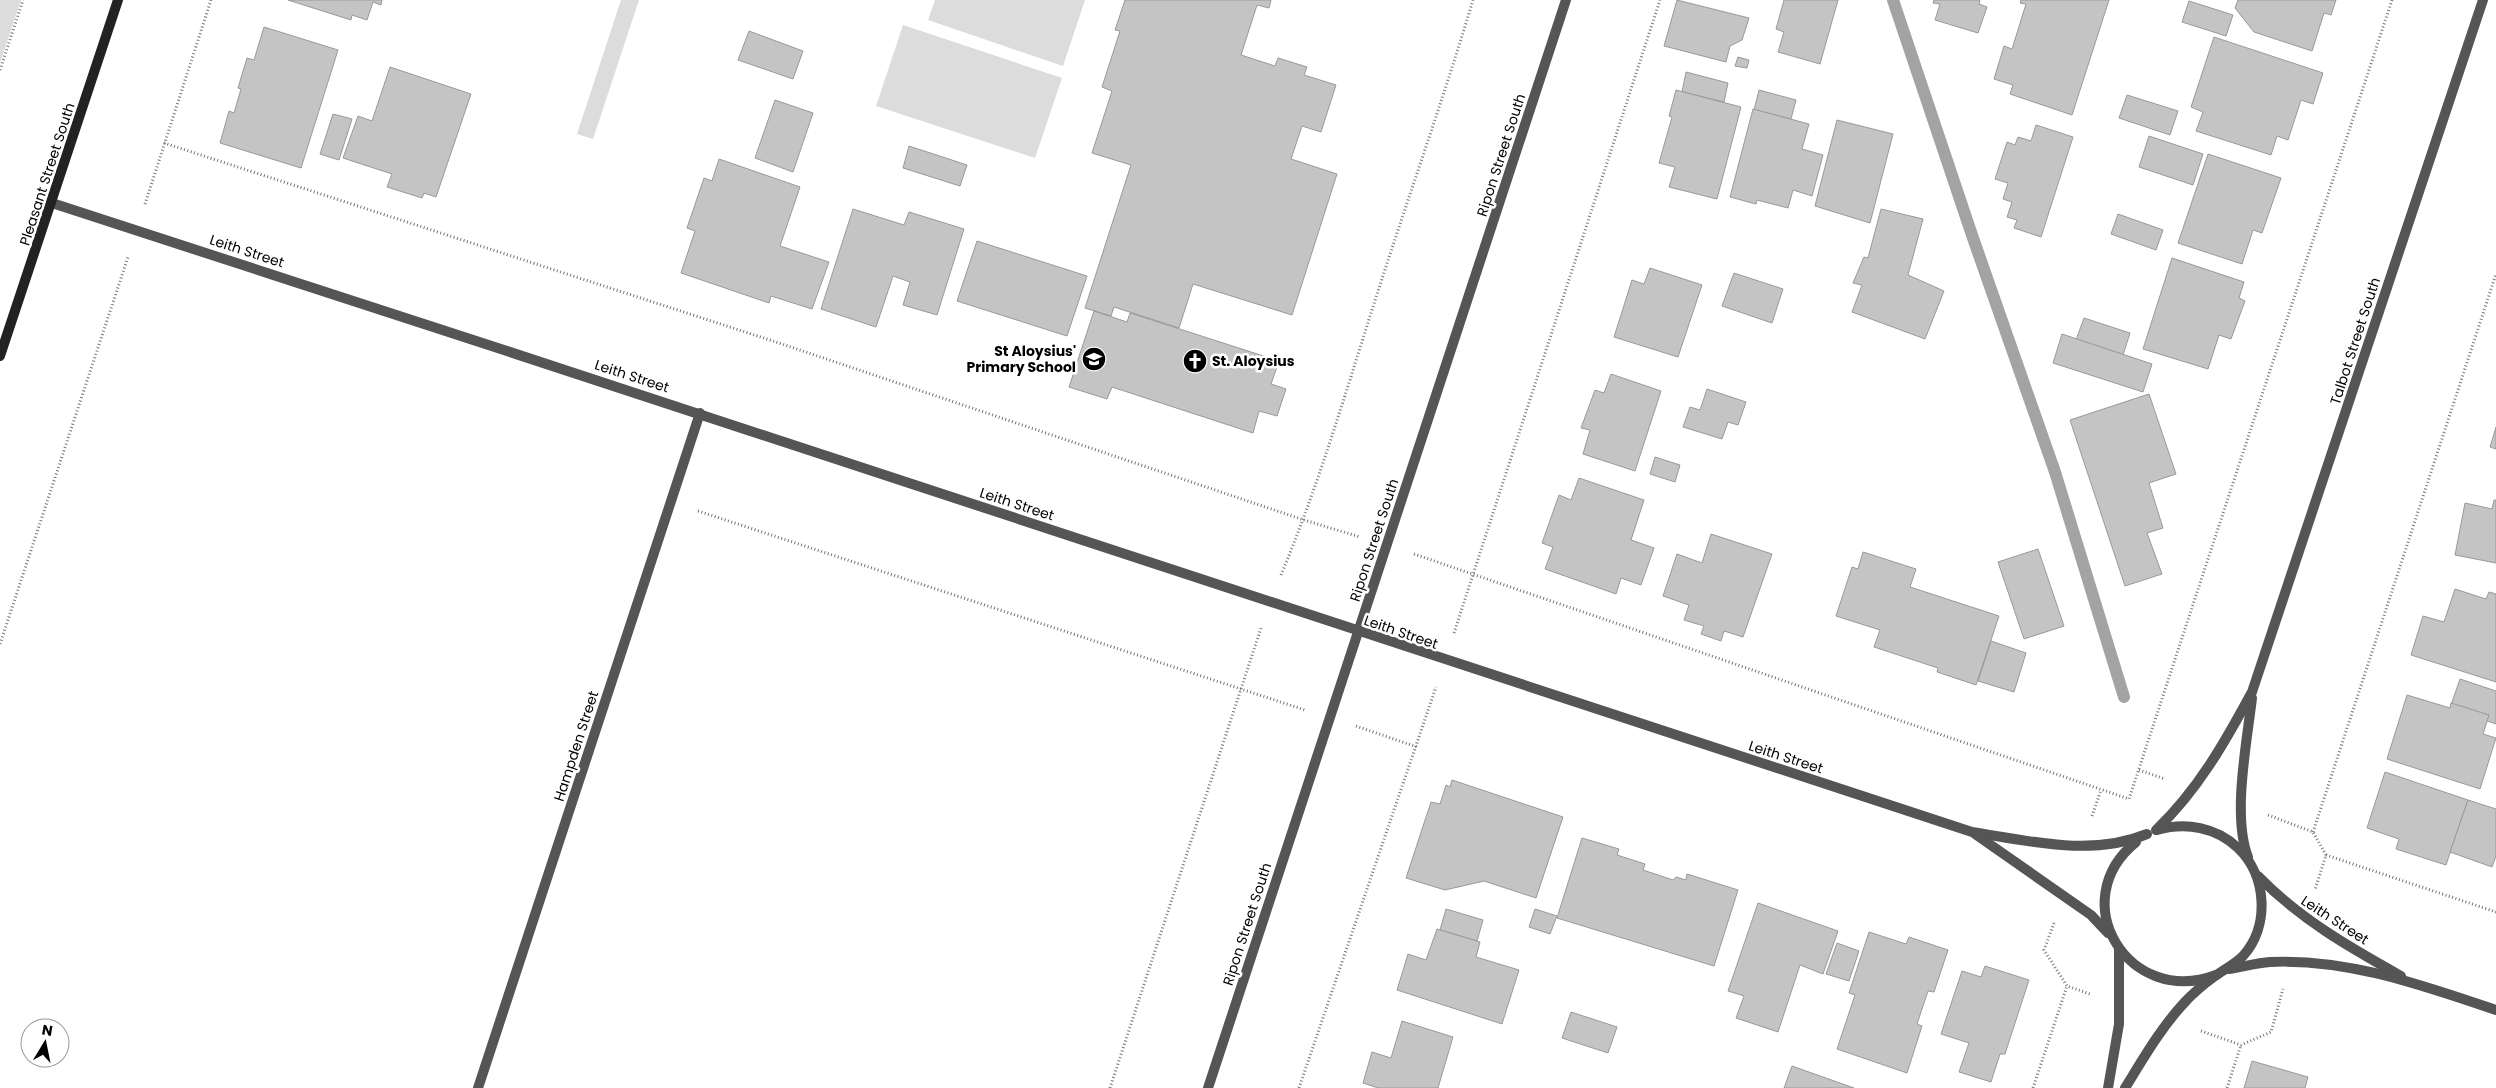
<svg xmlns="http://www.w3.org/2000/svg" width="2496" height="1088" viewBox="0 0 2496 1088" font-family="Poppins,sans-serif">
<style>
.green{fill:#dcdcdc}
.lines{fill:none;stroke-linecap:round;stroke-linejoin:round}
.stream{stroke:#a3a3a3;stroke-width:12}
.building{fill:#c4c4c4;stroke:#999}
.path{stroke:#777;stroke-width:3;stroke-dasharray:1 2.5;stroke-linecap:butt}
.street{stroke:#555;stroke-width:10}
.secondary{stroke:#222;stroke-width:10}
.labels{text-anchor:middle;stroke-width:5;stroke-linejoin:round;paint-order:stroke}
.street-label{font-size:14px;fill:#000;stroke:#fff}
.poi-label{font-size:14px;font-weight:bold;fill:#000;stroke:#fff;text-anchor:end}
</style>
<rect width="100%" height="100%" fill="#fff"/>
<g class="green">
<polygon points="0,0 21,0 0,63"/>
<polygon points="621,0 639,0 593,139 577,134"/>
<polygon points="935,0 1085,0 1063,66 928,20"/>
<polygon points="903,25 1062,78 1035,158 876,106"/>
</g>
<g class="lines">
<polyline class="stream" points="1893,0 1973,238 2055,472 2124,697"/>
</g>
<g class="building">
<polygon points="288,0 382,0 381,5 373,2 367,20 352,15 351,20"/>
<polygon points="1125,0 1271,0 1269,8 1257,5 1241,55 1275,66 1278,58 1307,67 1304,75 1336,85 1321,132 1302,126 1291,159 1337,174 1292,315 1193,284 1179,328 1114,307 1111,316 1085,308 1131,165 1092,153 1112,91 1102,87 1120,31 1115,30"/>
<polygon points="1677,0 1749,18 1742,40 1730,46 1726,62 1664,46"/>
<polygon points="1784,0 1838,0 1820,64 1778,52 1784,32 1776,29"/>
<polygon points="1934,0 1980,0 1979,4 1987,7 1978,33 1935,20 1940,4 1933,3"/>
<polygon points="2021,0 2109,0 2072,115 2010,94 2013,85 1994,79 2004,46 2012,49 2026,4 2020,3"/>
<polygon points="2238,0 2336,0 2331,15 2324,13 2312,51 2254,32 2235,8"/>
<polygon points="2189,1 2233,15 2226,36 2182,22"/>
<polygon points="264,27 338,50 301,168 220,143 229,111 234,113 241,89 238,88 247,58 254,60"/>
<polygon points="749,31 803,51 793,79 738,60"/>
<polygon points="2214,37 2323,73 2313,104 2301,100 2288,140 2277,136 2271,155 2196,131 2203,112 2191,107"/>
<polygon points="1738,57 1749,60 1747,68 1735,66"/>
<polygon points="390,67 471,94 436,197 424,193 422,198 387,187 392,174 343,158 358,116 372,121"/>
<polygon points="1686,72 1728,83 1724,102 1682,92"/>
<polygon points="1676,90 1741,107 1717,199 1669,187 1675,167 1659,163 1672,117 1669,116"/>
<polygon points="1759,90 1796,100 1791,119 1754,110"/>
<polygon points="2127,95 2178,111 2170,135 2119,118"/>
<polygon points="775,100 813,113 793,172 755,158"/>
<polygon points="1753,109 1809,124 1802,149 1823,155 1812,196 1793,190 1788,208 1757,200 1756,204 1730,197"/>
<polygon points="333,114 352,119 339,160 320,154"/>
<polygon points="1837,120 1893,134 1870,223 1815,206"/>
<polygon points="2036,125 2073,137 2041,237 2014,228 2017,220 2007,217 2012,202 2003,199 2008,183 1995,179 2007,142 2015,145 2018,137 2031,141"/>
<polygon points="2149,136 2203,154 2193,185 2139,167"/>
<polygon points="909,146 967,165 960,186 903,168"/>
<polygon points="2208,154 2281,178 2262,233 2253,230 2242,264 2178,243"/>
<polygon points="719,159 800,187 780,246 829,262 812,309 771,296 769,303 681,273 695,231 687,228 704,178 712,181"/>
<polygon points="853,209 904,225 909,212 964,229 937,315 903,305 910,282 893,276 876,327 821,309"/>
<polygon points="1881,209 1923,219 1908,275 1944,291 1925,339 1852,312 1862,285 1853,283 1864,257 1868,258"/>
<polygon points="2118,214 2163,230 2156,250 2111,234"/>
<polygon points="977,241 1087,276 1067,336 957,301"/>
<polygon points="2172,258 2244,282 2239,298 2245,301 2231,339 2219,335 2208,369 2143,349"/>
<polygon points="1650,268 1702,285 1678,357 1614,337 1632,280 1644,284"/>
<polygon points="1734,273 1783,289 1772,323 1722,306"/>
<polygon points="1094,311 1127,322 1130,313 1279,361 1271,384 1286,389 1277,416 1259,411 1253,433 1112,387 1107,399 1069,387"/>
<polygon points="2084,318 2130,333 2123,355 2076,340"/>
<polygon points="2062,334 2152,364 2143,392 2053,363"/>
<polygon points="1611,374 1661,391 1635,471 1583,454 1590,430 1581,428 1595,390 1604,393"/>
<polygon points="1707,389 1746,402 1738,425 1728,422 1722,439 1683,427 1690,407 1700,410"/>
<polygon points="2149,394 2176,474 2149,483 2163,528 2147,533 2162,574 2125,586 2070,420"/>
<polygon points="2496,427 2496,449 2490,447"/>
<polygon points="1655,457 1680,465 1675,482 1650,474"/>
<polygon points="1579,478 1644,500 1631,540 1654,548 1641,585 1621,578 1616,594 1545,569 1553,547 1542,543 1559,495 1571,500"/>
<polygon points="2494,500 2496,500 2496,563 2455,555 2465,503 2492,509"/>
<polygon points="1711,534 1772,554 1743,637 1724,631 1721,641 1701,634 1704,626 1684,620 1689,605 1663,596 1677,554 1702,563"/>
<polygon points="2038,549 2064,626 2024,639 1998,562"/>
<polygon points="1863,552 1916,569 1910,587 1999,616 1976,685 1937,672 1938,668 1874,647 1880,630 1836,616 1852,567 1858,569"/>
<polygon points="2455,589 2486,599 2489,592 2496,594 2496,682 2411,655 2423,616 2444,622"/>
<polygon points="1991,641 2026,653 2014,692 1978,681"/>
<polygon points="2460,679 2496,691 2496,724 2450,708"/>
<polygon points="2407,695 2450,708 2451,703 2489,715 2483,734 2496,738 2480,789 2387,759"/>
<polygon points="2385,772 2468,800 2446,865 2396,849 2399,839 2367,828"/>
<polygon points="1452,780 1563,817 1536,898 1484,881 1445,890 1406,878 1431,802 1440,804 1446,785 1450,787"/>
<polygon points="2468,800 2496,809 2496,856 2492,867 2450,852"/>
<polygon points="1582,838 1619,849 1617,855 1645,864 1643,870 1673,880 1676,877 1686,880 1687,874 1738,890 1714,966 1557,918"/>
<polygon points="1758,903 1838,931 1823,974 1800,965 1778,1032 1736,1018 1744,996 1728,991"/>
<polygon points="1446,909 1483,920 1477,941 1440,930"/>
<polygon points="1535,909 1557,916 1550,934 1529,927"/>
<polygon points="1437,929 1480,942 1476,957 1519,970 1502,1024 1397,990 1408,954 1426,960"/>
<polygon points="1869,932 1906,944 1909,937 1948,950 1934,992 1928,991 1917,1024 1922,1026 1907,1073 1837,1049 1855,995 1849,993"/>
<polygon points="1837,943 1859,951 1849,981 1826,974"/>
<polygon points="1985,966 2029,980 2005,1054 2000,1054 1991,1082 1959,1072 1969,1043 1941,1034 1962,971 1981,977"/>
<polygon points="1571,1012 1617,1027 1608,1053 1562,1038"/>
<polygon points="1402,1021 1453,1037 1438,1088 1378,1088 1363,1083 1372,1052 1391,1058"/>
<polygon points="2252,1061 2308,1077 2305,1088 2244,1088"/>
<polygon points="1792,1066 1854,1088 1784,1088"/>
</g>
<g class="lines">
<g class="path">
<polyline points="0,70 23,0"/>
<polyline points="164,143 779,343 1304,520 1360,537"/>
<polyline points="145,204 211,0"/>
<polyline points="698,511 1305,710"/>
<polyline points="1414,554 2129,799 2392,0"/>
<path d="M1281,575C1320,482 1348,384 1379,288C1410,192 1444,97 1473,0"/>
<polyline points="1454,633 1660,0"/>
<polyline points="0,644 128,257"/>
<polyline points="1356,726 1417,747"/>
<polyline points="2139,770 2165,779"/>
<polyline points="2268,815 2313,832 2326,855 2315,890"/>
<polyline points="2092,816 2101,790"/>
<polyline points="2313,832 2496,274"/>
<polyline points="2326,855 2496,912"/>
<polyline points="2054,923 2044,950 2067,986 2090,994"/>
<polyline points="2201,1031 2241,1045 2271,1032 2283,989"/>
<polyline points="1110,1088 1261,628"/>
<polyline points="1299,1088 1436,687"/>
<polyline points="2033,1088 2067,986"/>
<polyline points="2227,1088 2241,1045"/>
</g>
<g class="street">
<path d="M52,203C693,410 1332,624 1972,832C2030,841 2091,857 2147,834"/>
<path d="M2156,830C2198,790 2225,742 2252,692L2483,0"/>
<polyline points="1975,834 2091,915 2108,933"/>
<path d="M2136,842C2063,901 2129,1008 2216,975"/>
<path d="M2248,857C2232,816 2247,742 2252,698"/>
<path d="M2258,876C2300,919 2349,947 2401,976"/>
<path d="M2229,969C2243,967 2256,963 2270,962C2348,958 2424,986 2496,1010"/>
<polyline points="478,1088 700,413"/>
<polyline points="1208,1088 1566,0"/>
<polyline points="2108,1088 2119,1024 2119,949"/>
<path d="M2125,1088C2143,1059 2160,1029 2184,1003C2193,993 2204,984 2215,976C2225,969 2235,964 2243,956C2270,926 2267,876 2238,848C2216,827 2186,822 2157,830"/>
</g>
<polyline class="secondary" points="0,356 118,0"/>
</g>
<defs>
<g id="school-disc" transform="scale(1.25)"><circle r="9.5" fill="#000" stroke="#fff"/><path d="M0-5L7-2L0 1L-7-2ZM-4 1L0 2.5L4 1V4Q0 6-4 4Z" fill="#fff"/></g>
<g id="church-disc" transform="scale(1.25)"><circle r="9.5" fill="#000" stroke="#fff"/><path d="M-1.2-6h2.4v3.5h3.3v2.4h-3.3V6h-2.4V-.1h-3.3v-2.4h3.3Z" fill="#fff"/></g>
</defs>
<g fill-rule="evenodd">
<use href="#school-disc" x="1094" y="359"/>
<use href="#church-disc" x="1195" y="361"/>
</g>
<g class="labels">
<g class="street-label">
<text transform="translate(1501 155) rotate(-72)" y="5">Ripon Street South</text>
<text transform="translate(47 174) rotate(-72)" y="5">Pleasant Street South</text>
<text transform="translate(247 251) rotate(18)" y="5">Leith Street</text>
<text transform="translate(2355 341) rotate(-72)" y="5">Talbot Street South</text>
<text transform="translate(632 376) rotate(18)" y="5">Leith Street</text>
<text transform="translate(1017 504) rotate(18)" y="5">Leith Street</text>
<text transform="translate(1374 540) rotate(-72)" y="5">Ripon Street South</text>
<text transform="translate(1401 632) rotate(19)" y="5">Leith Street</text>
<text transform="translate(576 746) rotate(-72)" y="5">Hampden Street</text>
<text transform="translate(1786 757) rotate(18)" y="5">Leith Street</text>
<text transform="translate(2335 920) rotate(33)" y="5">Leith Street</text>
<text transform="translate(1247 924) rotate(-72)" y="5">Ripon Street South</text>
</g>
<g class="poi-label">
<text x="1076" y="356">St Aloysius'<tspan x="1076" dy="16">Primary School</tspan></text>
<text x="1212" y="366" text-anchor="start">St. Aloysius</text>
</g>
</g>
<g transform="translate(45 1043) rotate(10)"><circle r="24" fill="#ffffff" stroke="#999999"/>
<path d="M0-4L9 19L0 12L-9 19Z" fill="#000000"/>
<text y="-8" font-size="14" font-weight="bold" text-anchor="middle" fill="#000000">N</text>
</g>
</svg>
